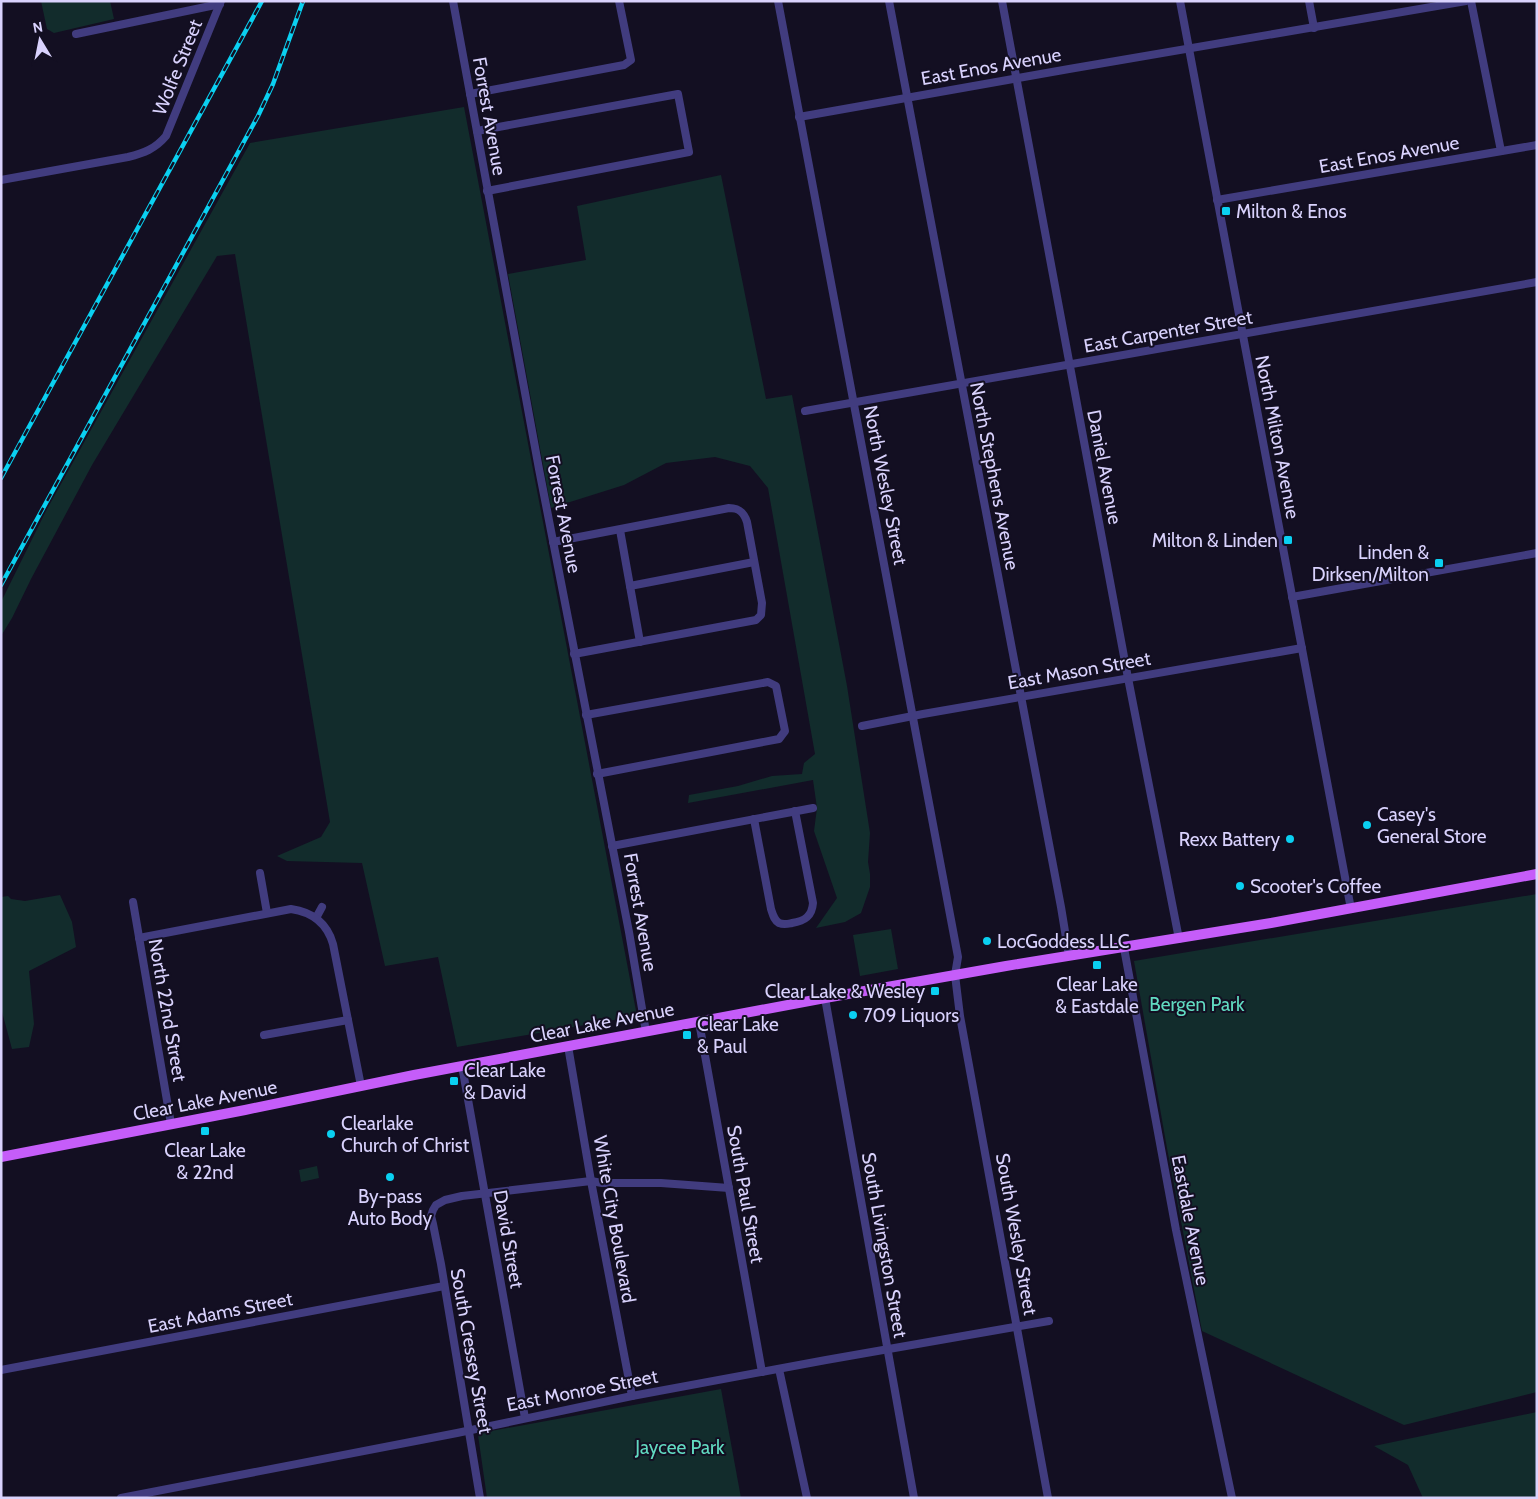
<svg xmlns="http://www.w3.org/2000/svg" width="1538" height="1499" viewBox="0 0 1538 1499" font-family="Cabin,sans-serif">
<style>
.green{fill:#122c2c}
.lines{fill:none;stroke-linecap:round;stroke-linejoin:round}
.minor{stroke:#413c7f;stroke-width:8}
.major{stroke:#c55df9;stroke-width:10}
.rail-casing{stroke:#0ad0f1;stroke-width:4.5}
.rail{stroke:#130f22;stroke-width:2.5;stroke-dasharray:8;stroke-linecap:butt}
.poi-dot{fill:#0ad0f1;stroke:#130f22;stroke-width:2}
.labels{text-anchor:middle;stroke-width:4;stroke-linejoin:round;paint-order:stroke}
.street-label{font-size:19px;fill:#d9d2fd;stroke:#130f22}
.poi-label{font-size:19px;fill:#d9d2fd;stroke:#130f22;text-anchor:start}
.park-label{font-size:19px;fill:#61dac1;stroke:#130f22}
</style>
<rect width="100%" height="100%" fill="#130f22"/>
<g class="green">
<polygon points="41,1 110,1 114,19 54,33 47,29"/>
<polygon points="464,107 637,1016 457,1047 438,957 385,966 362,863 287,861 277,856 321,837 330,822 235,254 217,256 92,465 31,579 12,618 1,636 1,602 46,511 250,143"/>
<polygon points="721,175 766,399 792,395 847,686 870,833 868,862 870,874 870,887 861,913 845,922 816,928 837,898 814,831 817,808 813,780 688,803 689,795 738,786 772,776 802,774 804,763 815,754 768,488 750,466 715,457 666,463 624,485 551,508 508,274 586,260 577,206"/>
<polygon points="1537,894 1537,1392 1404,1425 1202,1331 1167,1148 1134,961"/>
<polygon points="60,895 72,922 76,947 29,971 34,1024 29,1047 12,1049 1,1008 1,897 8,896 11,899 25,901"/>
<polygon points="891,929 898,969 860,976 853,935"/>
<polygon points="317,1166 319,1178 301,1182 299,1170"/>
<polygon points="721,1389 741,1498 487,1498 478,1435 480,1433"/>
<polygon points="1537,1412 1537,1498 1423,1498 1408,1465 1374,1446"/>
</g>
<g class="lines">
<g class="minor">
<polyline points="453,1 539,469 629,932 646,1032"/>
<polyline points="778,1 958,957 955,975 960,1016 1048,1498"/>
<polyline points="889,1 1061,907 1069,956"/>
<polyline points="1002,1 1128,678 1179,939"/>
<polyline points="1180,1 1351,909"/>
<polyline points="1309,1 1314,28"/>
<polyline points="1471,1 1501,151"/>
<polyline points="76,34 220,4"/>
<polyline points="470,94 624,65 631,60 619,1"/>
<polyline points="799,117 1069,69 1466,1"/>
<polyline points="477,131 678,94 689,152 487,191"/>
<path d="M1,180L128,157C144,153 155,149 166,136L221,1"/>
<polyline points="1217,200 1537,145"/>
<polyline points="805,411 1537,282"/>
<polyline points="620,530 640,642"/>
<path d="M553,542L729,508C739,508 744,512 747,522L762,603L761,615L756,620L574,654"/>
<polyline points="630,586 754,562"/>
<polyline points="1292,597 1537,553"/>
<polyline points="586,715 768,682 776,686 785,731 779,739 597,774"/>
<polyline points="862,726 923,714 1302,648"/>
<path d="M754,819L771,909C773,915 774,920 779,923C784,925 787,924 792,923C805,921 812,916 813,903L795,811"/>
<polyline points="612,846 813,808"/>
<polyline points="260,873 267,913"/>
<polyline points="133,902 171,1124"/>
<polyline points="316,918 322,907"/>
<path d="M139,938L291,909C312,912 327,923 333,944L361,1086"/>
<polyline points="1124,948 1176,1230 1232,1498"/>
<polyline points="825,998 914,1498"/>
<polyline points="699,1022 762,1372"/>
<polyline points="264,1035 348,1020"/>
<polyline points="568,1046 591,1181 632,1396"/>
<polyline points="462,1066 525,1418"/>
<polyline points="779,1369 807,1498"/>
<polyline points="1,1370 444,1286"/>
<polyline points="121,1498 457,1433 632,1396 826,1360 1049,1321"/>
<polyline points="480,1498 441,1264 433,1224 431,1216 433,1210 436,1205 445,1200 462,1196 591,1181 602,1183 661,1183 729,1188"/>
</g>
<polyline class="major" points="1,1157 245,1110 414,1075 825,998 1006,966 1271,923 1537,874"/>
<g class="rail-casing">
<g id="rail">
<polyline points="1,478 262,1"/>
<polyline points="1,585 258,116 273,84 303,1"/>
</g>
</g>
<use href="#rail" class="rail"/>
</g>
<g class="poi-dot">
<rect x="1221" y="206" width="10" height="10" rx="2.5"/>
<rect x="1283" y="535" width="10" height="10" rx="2.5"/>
<rect x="1434" y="558" width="10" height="10" rx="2.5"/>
<circle cx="1367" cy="825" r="5"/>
<circle cx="1290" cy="839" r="5"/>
<circle cx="1240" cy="886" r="5"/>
<circle cx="987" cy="941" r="5"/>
<rect x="1092" y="960" width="10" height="10" rx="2.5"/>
<rect x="930" y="986" width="10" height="10" rx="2.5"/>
<circle cx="853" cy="1015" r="5"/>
<rect x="682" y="1030" width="10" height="10" rx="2.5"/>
<rect x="449" y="1076" width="10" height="10" rx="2.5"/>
<rect x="200" y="1126" width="10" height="10" rx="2.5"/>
<circle cx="331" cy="1134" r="5"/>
<circle cx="390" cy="1177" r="5"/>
</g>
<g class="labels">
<g class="street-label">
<text transform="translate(991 66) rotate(-10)" y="7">East Enos Avenue</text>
<text transform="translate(177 67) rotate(-68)" y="7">Wolfe Street</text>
<text transform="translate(490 116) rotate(80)" y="7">Forrest Avenue</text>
<text transform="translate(1389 154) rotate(-10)" y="7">East Enos Avenue</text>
<text transform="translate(1168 331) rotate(-10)" y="7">East Carpenter Street</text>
<text transform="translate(1278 437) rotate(79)" y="7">North Milton Avenue</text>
<text transform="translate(1105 467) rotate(79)" y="7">Daniel Avenue</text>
<text transform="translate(995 476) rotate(79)" y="7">North Stephens Avenue</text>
<text transform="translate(886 485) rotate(79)" y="7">North Wesley Street</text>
<text transform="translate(564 514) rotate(79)" y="7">Forrest Avenue</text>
<text transform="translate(1079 670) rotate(-10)" y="7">East Mason Street</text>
<text transform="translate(641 912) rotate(80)" y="7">Forrest Avenue</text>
<text transform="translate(168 1010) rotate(80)" y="7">North 22nd Street</text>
<text transform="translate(602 1022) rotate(-11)" y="7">Clear Lake Avenue</text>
<text transform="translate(205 1100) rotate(-11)" y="7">Clear Lake Avenue</text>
<text transform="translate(746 1194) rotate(80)" y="7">South Paul Street</text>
<text transform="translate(615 1219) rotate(80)" y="7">White City Boulevard</text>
<text transform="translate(1191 1220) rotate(79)" y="7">Eastdale Avenue</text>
<text transform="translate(1017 1234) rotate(80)" y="7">South Wesley Street</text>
<text transform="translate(509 1239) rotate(80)" y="7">David Street</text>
<text transform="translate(885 1245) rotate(80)" y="7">South Livingston Street</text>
<text transform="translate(220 1312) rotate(-11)" y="7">East Adams Street</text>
<text transform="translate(472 1351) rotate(80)" y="7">South Cressey Street</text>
<text transform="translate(582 1390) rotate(-11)" y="7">East Monroe Street</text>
</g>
<g class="poi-label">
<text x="1236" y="218">Milton &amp; Enos</text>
<text x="1278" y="547" text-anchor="end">Milton &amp; Linden</text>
<text x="1429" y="559" text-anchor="end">Linden &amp;<tspan x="1429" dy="22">Dirksen/Milton</tspan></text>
<text x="1377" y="821">Casey's<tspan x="1377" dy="22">General Store</tspan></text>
<text x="1280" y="846" text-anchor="end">Rexx Battery</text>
<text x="1250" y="893">Scooter's Coffee</text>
<text x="997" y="948">LocGoddess LLC</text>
<text x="1097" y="991" text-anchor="middle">Clear Lake<tspan x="1097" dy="22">&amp; Eastdale</tspan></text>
<text x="925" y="998" text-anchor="end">Clear Lake &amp; Wesley</text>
<text x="863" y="1022">709 Liquors</text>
<text x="697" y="1031">Clear Lake<tspan x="697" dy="22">&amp; Paul</tspan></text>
<text x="464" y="1077">Clear Lake<tspan x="464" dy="22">&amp; David</tspan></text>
<text x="341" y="1130">Clearlake<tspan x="341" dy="22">Church of Christ</tspan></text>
<text x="205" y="1157" text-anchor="middle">Clear Lake<tspan x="205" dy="22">&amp; 22nd</tspan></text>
<text x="390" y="1203" text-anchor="middle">By-pass<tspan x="390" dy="22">Auto Body</tspan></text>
</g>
<g class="park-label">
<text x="1197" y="1011">Bergen Park</text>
<text x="680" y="1454">Jaycee Park</text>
</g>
</g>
<rect width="1538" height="1499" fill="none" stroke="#d9d2fd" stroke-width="5"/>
<g transform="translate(40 40) rotate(350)" stroke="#130f22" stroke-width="4" paint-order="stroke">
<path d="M0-4L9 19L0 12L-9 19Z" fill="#d9d2fd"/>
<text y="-8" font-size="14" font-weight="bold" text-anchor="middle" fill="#d9d2fd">N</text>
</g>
</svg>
